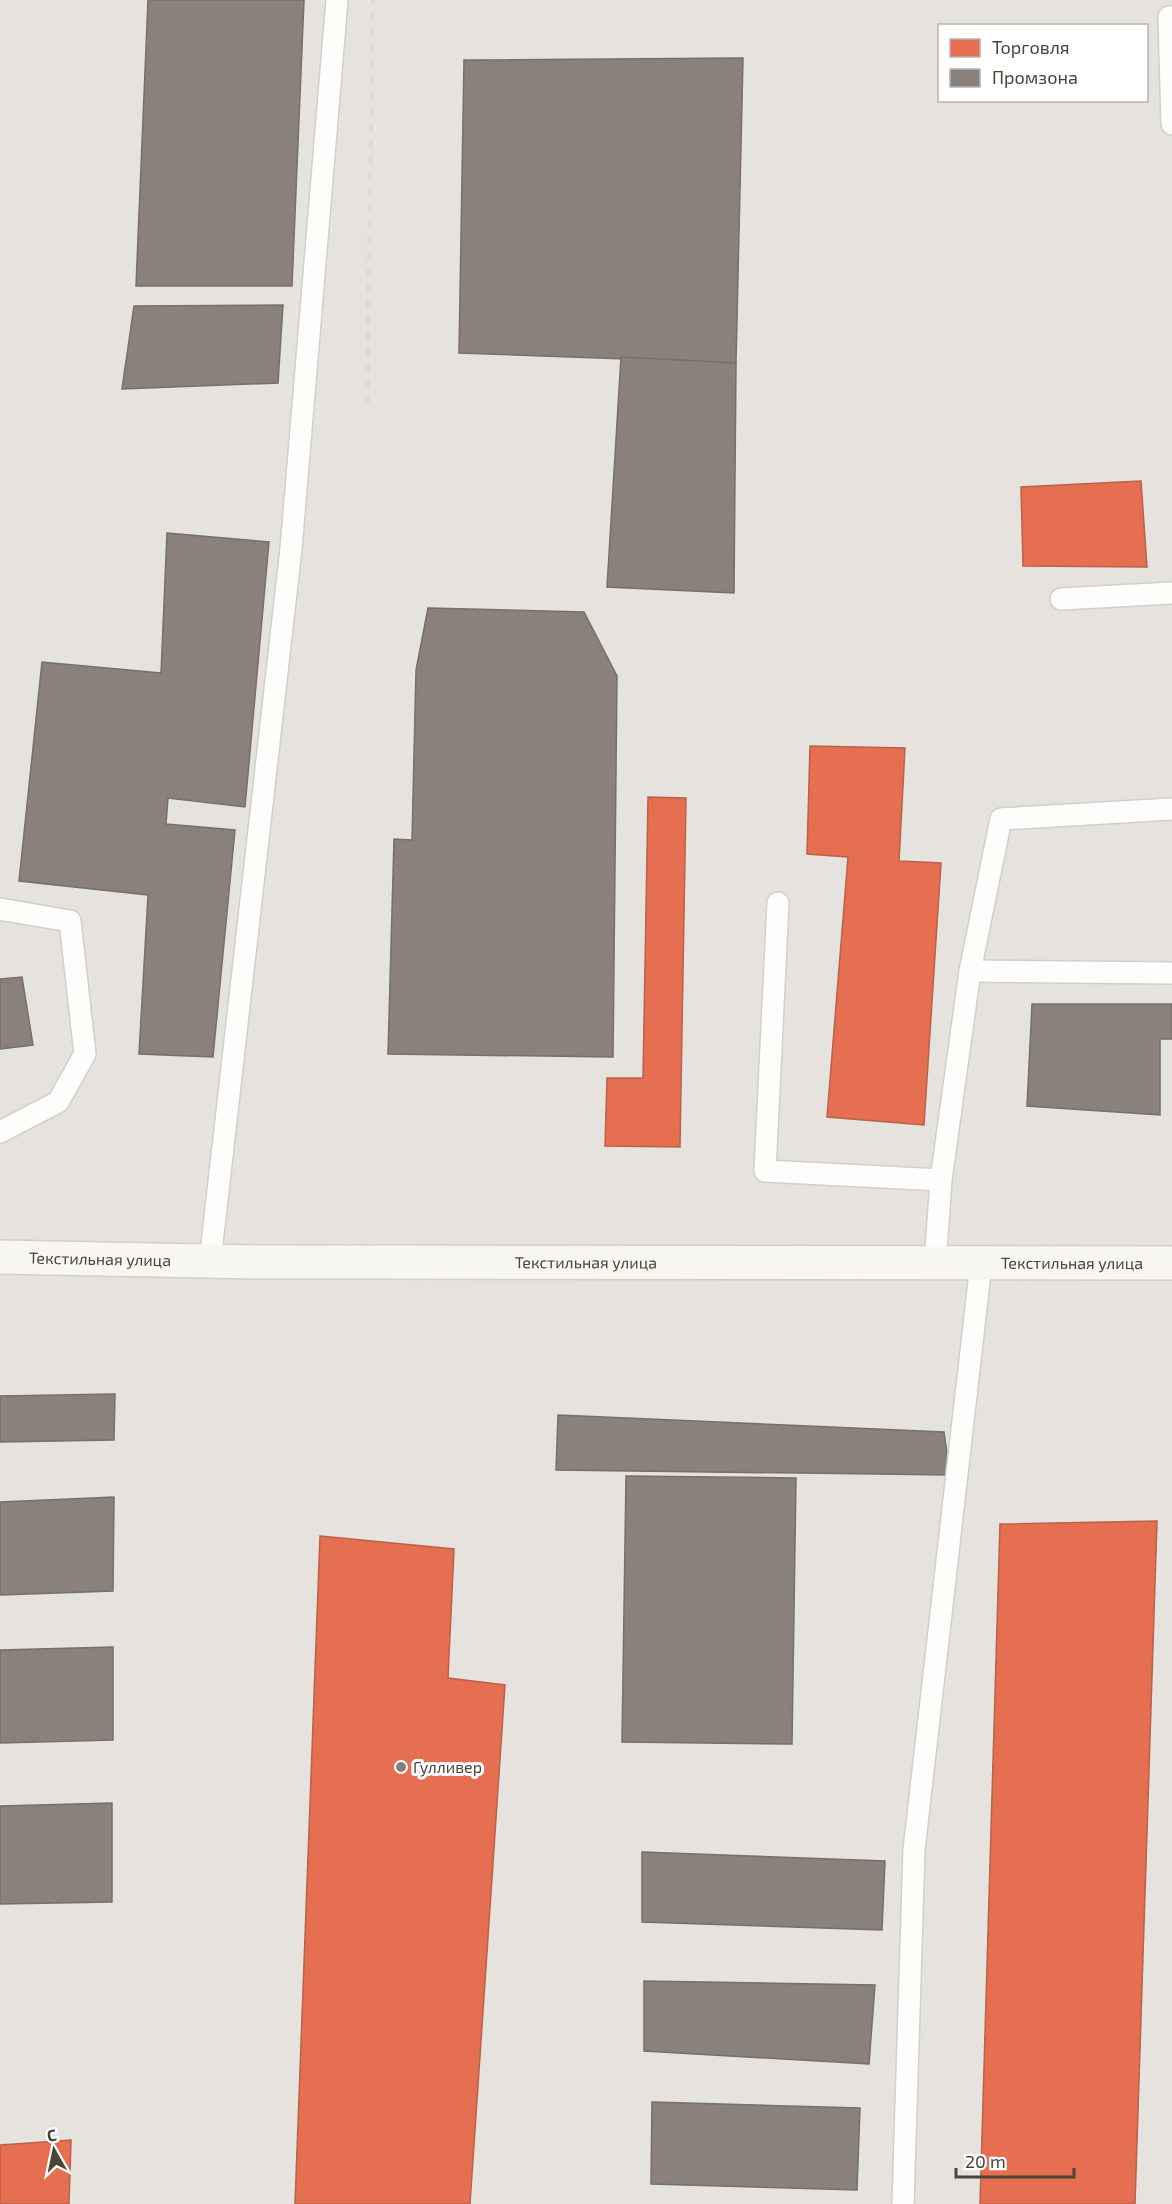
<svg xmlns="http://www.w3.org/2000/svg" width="1172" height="2204" viewBox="0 0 1172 2204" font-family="'Exo 2',sans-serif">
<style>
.industrial{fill:#e6e2de;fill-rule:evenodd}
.shops{fill:#e76f51;stroke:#b8624a;stroke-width:1.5}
.industry{fill:#8a817c;stroke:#776f68;stroke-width:1.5}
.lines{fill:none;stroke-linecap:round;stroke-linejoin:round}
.service-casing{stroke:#d2d0cb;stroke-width:24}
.secondary-casing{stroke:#d3cfc5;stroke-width:36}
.service{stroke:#fdfdfc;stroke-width:21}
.secondary{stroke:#f7f6f1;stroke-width:33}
.rail{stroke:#dbdbda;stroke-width:4.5;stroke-dasharray:8 8;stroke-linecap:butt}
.poi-dot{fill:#868178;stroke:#fff;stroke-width:2}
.labels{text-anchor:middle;stroke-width:6;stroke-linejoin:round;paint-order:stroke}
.street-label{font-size:16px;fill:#4b4439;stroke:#fff}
.poi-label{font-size:16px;fill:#4b4439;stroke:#fff;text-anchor:start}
</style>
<rect width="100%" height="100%" fill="#f4f2ee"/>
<path class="industrial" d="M0,0H1172V2204H0ZM940,26H1146V100H940Z"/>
<g class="shops">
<polygon points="1141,481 1147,567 1023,566 1021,487"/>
<polygon points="810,746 905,748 899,861 941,863 924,1125 827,1117 848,857 807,854"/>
<polygon points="648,797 686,798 680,1147 605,1146 607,1078 643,1078"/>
<polygon points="1157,1521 1135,2204 980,2204 1000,1524"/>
<polygon points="320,1536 454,1549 448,1678 505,1685 470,2204 295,2204"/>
<polygon points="71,2140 69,2204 0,2204 0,2145"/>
</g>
<g class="industry">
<polygon points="148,0 304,0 292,286 136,286"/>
<polygon points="743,58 736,363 459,353 464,60"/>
<polygon points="283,305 278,383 122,389 134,306"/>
<polygon points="621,357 736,363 734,593 607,587"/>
<polygon points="167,533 269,542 245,807 168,798 166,824 235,830 213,1057 139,1054 148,895 19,881 42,662 161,673"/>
<polygon points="428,608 584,612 617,676 613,1057 388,1054 394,839 412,840 416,670"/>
<polygon points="22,977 33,1045 0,1049 0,979"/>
<polygon points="1032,1004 1172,1004 1172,1039 1160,1039 1160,1115 1027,1106"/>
<polygon points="115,1394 114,1440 0,1442 0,1396"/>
<polygon points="558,1415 944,1432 950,1475 556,1470"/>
<polygon points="626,1476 796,1478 792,1744 622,1742"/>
<polygon points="114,1497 113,1591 0,1595 0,1502"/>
<polygon points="113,1647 113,1740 0,1743 0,1650"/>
<polygon points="112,1803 112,1902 0,1904 0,1806"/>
<polygon points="642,1852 885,1861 882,1930 642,1922"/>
<polygon points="644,1981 875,1985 869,2064 644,2051"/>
<polygon points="652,2102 860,2108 857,2190 651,2184"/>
</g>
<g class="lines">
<g class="service-casing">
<g id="service">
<polyline points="1172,17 1169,17 1172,124"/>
<polyline points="1061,599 1172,593"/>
<polyline points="778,903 765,1171 941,1180"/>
<polyline points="0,909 70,921 85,1054 58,1102 0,1132"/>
<polyline points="970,971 1172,973"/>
<polyline points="210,1261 291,549 337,0"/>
<polyline points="935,1264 941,1180 970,971 1001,819 1172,809"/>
<polyline points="903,2204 914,1850 981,1264"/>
</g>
</g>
<g class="secondary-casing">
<g id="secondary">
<path id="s1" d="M0,1257L262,1262L1172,1263"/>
</g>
</g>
<use href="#service" class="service"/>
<use href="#secondary" class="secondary"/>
<polyline class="rail" points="367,404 373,0"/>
</g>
<circle class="poi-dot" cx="401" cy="1767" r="6"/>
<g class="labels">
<g class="street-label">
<text dy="6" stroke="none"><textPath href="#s1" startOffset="100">Текстильная улица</textPath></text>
<text dy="6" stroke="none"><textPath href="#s1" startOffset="586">Текстильная улица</textPath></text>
<text dy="6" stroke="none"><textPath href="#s1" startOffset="1072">Текстильная улица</textPath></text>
</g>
<g class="poi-label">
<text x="413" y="1773">Гулливер</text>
</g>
</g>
<rect x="938" y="24" width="210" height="78" fill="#ffffff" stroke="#b7b4b0" stroke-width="1.5"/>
<rect x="950" y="39" width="30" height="18" fill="#e76f51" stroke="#b7b4b0" stroke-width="1.5"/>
<text x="992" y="54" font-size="18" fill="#4b4439">Торговля</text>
<rect x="950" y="69" width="30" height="18" fill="#8a817c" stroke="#b7b4b0" stroke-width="1.5"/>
<text x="992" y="84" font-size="18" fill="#4b4439">Промзона</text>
<g transform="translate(54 2150) rotate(351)" stroke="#ffffff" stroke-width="4.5" paint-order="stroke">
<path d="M0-4.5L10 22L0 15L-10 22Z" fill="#4b4439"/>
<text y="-9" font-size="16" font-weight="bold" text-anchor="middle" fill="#4b4439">С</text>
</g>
<path d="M956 2168v9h118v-9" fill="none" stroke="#4b4439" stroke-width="3"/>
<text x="965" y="2168" font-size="18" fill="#4b4439" stroke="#ffffff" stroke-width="4.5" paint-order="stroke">20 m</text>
</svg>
